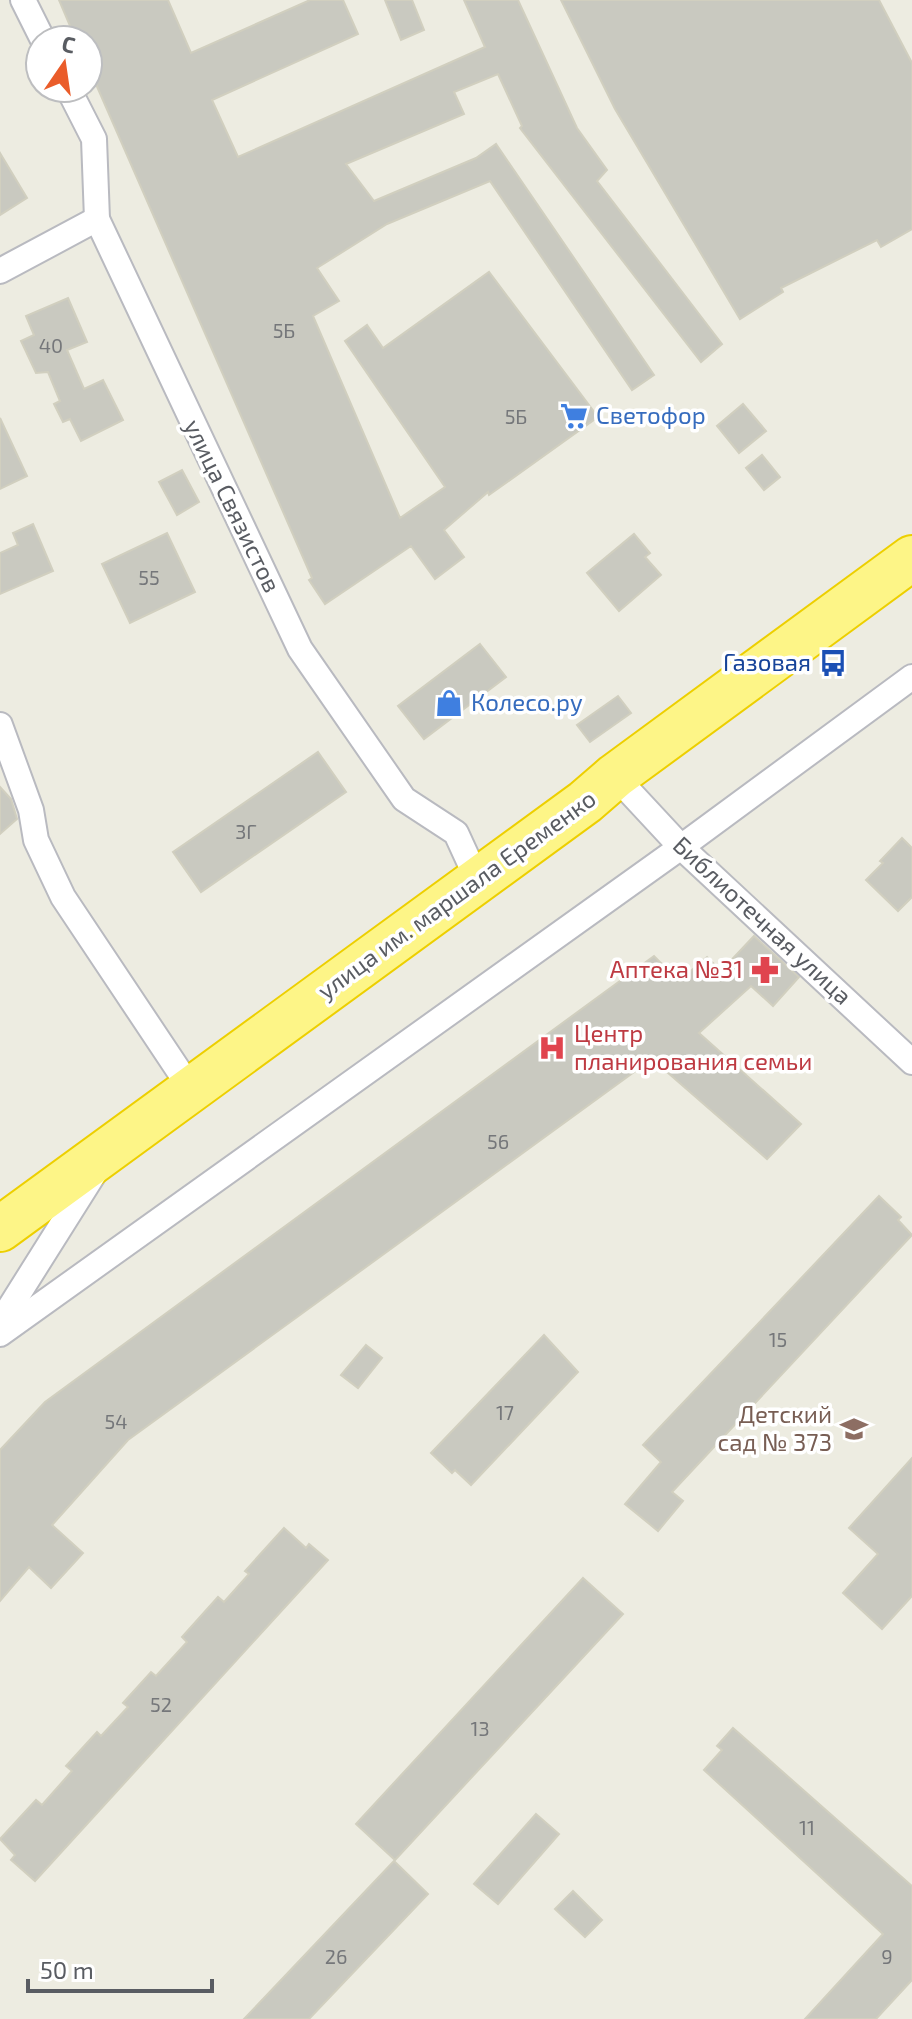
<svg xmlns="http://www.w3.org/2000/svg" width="912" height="2019" viewBox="0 0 912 2019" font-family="'Exo 2',sans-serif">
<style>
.building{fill:#c9c9c0;stroke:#d1cfbf;stroke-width:2}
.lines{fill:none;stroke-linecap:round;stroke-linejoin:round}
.street-casing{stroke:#b9bac0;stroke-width:28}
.highway-casing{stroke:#edcf00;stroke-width:48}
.street{stroke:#fff;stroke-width:24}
.highway{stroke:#fdf587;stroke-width:44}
.labels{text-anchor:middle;stroke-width:7;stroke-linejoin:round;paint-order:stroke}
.number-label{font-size:20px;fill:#75777a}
.shop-label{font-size:24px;fill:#366cbe;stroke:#fff;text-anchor:start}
.street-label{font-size:24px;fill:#595c62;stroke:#fff}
.transit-label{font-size:24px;fill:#164399;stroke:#fff;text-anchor:end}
.health-label{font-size:24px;fill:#be3a42;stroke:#fff;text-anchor:end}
.education-label{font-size:24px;fill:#785e54;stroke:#fff;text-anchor:end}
</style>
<rect width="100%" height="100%" fill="#edece1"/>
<g class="building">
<polygon points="59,0 168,0 191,53 310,0 343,0 358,34 212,100 238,157 485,47 464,0 518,0 577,128 607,170 597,181 722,344 701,362 520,128 522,126 498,74 454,92 464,114 346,164 374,201 476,158 496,144 654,375 632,390 490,181 387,224 317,268 339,301 313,316 400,518 445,487 345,341 367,325 383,348 489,272 598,417 489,495 488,492 444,530 464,557 435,579 411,546 325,604 309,580 312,578 88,66 88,40 76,40"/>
<polygon points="385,0 412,0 424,30 401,40"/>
<polygon points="561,0 879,0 912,63 912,229 881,247 877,240 781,288 783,292 740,319 615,109"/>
<polygon points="0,153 27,198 0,215"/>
<polygon points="68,298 87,342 67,350 84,389 103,380 123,420 81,441 70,419 63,422 54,404 60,401 48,372 36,373 21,341 34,335 26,316"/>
<polygon points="743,404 766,431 739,453 717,426"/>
<polygon points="0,418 27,476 0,489"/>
<polygon points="762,455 780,477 764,490 746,468"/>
<polygon points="182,470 199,502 177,515 159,482"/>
<polygon points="33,524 53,571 0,594 0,553 18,545 13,533"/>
<polygon points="167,533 195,592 130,623 102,564"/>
<polygon points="634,534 650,553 645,557 661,575 619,611 587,573"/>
<polygon points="480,644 506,677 424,739 398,706"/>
<polygon points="618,696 631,713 590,742 577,725"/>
<polygon points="318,752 346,792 201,892 173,852"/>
<polygon points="0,787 11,799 17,819 0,834"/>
<polygon points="902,838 912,848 912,897 898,911 866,880 883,863 880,861"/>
<polygon points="754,936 799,977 773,1006 751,986 699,1033 801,1124 767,1159 652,1059 128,1440 52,1525 83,1553 51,1588 29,1567 0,1601 0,1450 45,1402 654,956 679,981 707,957 721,971"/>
<polygon points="879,1196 901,1217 898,1220 912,1235 672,1492 683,1501 658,1531 625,1504 661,1462 643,1445"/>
<polygon points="544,1335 578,1372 471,1485 455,1470 452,1473 431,1453"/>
<polygon points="366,1345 382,1358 358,1388 341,1375"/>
<polygon points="912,1458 912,1596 882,1629 843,1593 878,1554 849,1528"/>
<polygon points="284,1528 306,1548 309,1544 328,1560 35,1881 11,1860 15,1855 0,1839 36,1800 42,1805 72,1771 66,1766 97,1732 101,1736 128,1707 123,1703 151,1672 156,1676 187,1642 182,1637 218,1597 224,1602 249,1574 245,1571"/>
<polygon points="583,1578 623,1614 395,1860 356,1824"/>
<polygon points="733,1728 912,1886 912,1980 876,2019 805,2019 883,1934 704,1770 722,1750 717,1746"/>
<polygon points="536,1814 559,1834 498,1904 474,1884"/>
<polygon points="394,1861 428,1894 309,2019 244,2019"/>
<polygon points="573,1891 602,1920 585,1937 555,1909"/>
</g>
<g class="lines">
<g class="street-casing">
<g id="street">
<polyline points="23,0 43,40"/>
<polyline points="68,88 94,139 97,219 300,649 404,799 456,833 478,881"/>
<polyline points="0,271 97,219"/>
<polyline points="0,725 31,810 36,840 63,897 191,1089"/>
<polyline points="615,776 681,847 912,1062"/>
<polyline points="0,1323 95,1172"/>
<polyline points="0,1334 681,847 912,677"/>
</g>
</g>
<g class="highway-casing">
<polyline id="highway" points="0,1229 585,802 615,776 912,558"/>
</g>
<use href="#street" class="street"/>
<use href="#highway" class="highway"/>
</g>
<defs>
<g id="supermarket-bare" transform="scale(2.16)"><path d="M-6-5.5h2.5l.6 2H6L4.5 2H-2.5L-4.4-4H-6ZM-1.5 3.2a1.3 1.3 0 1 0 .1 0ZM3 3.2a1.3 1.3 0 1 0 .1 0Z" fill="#3f7fe0" stroke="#fff" stroke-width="2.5" paint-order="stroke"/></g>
<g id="bus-bare" transform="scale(2.16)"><path d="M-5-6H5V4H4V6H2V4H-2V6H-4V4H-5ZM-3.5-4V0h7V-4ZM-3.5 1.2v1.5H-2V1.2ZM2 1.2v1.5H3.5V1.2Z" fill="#1a4fb4" stroke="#fff" stroke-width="2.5" paint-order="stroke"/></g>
<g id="shop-bare" transform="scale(2.16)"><path d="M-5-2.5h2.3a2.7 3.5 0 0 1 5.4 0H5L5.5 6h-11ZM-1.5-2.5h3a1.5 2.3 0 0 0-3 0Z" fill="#3f7fe0" stroke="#fff" stroke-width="2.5" paint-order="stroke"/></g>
<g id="pharmacy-bare" transform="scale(2.16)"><path d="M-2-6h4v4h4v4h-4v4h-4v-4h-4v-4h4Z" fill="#e0444e" stroke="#fff" stroke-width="2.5" paint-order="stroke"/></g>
<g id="hospital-bare" transform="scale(2.16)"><path d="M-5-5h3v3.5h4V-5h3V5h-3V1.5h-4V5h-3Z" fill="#e0444e" stroke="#fff" stroke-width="2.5" paint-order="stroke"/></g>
<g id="school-bare" transform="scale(2.16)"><path d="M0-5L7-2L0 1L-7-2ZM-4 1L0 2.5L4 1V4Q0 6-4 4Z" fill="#8d6e63" stroke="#fff" stroke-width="2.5" paint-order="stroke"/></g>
</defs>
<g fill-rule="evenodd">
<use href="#supermarket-bare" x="574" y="416"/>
<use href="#bus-bare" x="833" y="663"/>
<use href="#shop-bare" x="449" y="703"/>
<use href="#pharmacy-bare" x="765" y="970"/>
<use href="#hospital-bare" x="552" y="1048"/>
<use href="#school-bare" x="854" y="1429"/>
</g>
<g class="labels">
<g class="number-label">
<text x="284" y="338">5Б</text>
<text x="51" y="353">40</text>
<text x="516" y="424">5Б</text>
<text x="149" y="585">55</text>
<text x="246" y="839">3Г</text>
<text x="498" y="1149">56</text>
<text x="778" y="1347">15</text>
<text x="505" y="1420">17</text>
<text x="116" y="1429">54</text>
<text x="161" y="1712">52</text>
<text x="480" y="1736">13</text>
<text x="807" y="1835">11</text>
<text x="336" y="1964">26</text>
<text x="887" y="1964">9</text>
</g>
<g class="shop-label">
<text x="596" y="424">Светофор</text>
<text x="471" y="711">Колесо.ру</text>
</g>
<g class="street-label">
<text transform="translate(232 506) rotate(64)" y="8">улица Связистов</text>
<text transform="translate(457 895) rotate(-36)" y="8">улица им. маршала Еременко</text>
<text transform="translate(762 921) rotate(43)" y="8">Библиотечная улица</text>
</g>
<g class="transit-label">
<text x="811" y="671">Газовая</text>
</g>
<g class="health-label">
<text x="743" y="978">Аптека №31</text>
<text x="574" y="1042" text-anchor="start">Центр<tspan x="574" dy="28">планирования семьи</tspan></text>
</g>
<g class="education-label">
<text x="832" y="1423">Детский<tspan x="832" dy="28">сад № 373</tspan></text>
</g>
</g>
<g transform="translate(64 64) rotate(13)"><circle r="38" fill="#ffffff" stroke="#bdbec0" stroke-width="2"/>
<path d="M0-6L14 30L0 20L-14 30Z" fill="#ea5c2a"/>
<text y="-12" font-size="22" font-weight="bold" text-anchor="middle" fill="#595c62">С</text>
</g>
<path d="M28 1979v12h184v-12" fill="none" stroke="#595c62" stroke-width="4"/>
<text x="40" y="1979" font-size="24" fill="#595c62" stroke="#ffffff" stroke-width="6" paint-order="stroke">50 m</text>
</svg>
